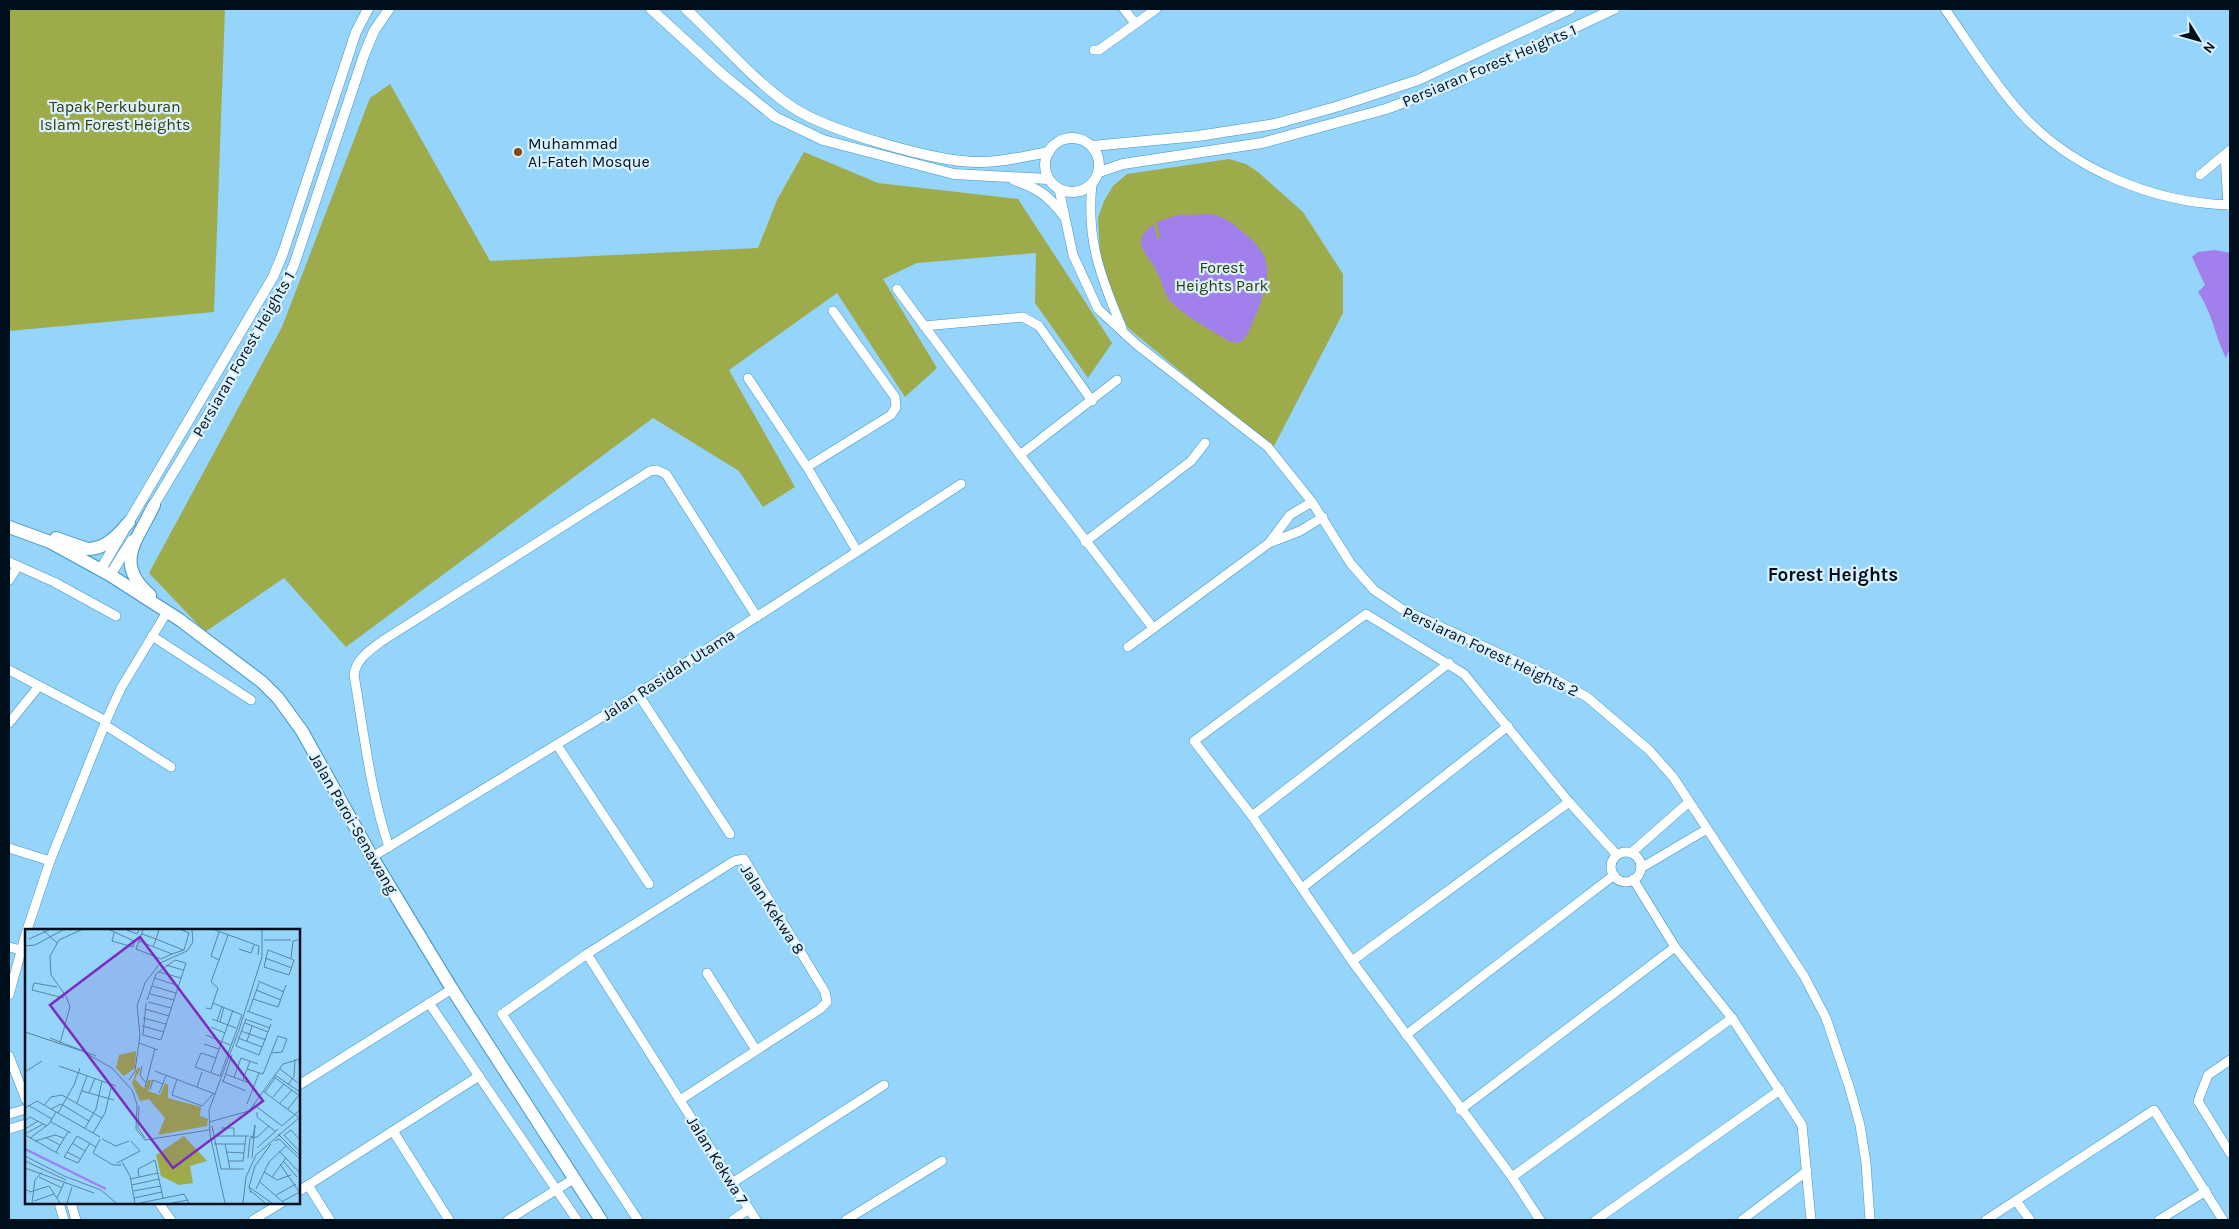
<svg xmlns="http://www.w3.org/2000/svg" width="2239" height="1229" viewBox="0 0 2239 1229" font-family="Karla,sans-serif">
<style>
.green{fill:#9eab4b}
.water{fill:#a180ec}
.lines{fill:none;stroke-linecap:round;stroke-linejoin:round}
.minor-casing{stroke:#4294c2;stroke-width:10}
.tertiary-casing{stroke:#4294c2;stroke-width:11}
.secondary-casing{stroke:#4294c2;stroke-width:14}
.minor{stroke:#fff;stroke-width:9}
.tertiary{stroke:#fff;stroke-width:10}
.secondary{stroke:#fff;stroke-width:12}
.poi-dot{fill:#87470e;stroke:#d9f0ff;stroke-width:2}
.labels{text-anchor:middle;stroke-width:4.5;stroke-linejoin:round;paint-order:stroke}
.street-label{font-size:16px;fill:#000f1c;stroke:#d9f0ff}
.park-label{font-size:16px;fill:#343a01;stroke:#d9f0ff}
.poi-label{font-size:16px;fill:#000f1c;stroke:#d9f0ff;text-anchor:start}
.quarter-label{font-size:19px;font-weight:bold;fill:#000f1c;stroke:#d9f0ff}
.inset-river{fill:none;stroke:#a180ec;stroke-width:2.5}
.inset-road{fill:none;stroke:#5985a2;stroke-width:1}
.view{fill:#7b2cbf;fill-opacity:0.15;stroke:#7b2cbf;stroke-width:2.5}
.inset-edge{fill:none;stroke:#000f1c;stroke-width:2.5}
</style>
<rect width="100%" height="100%" fill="#95d4fb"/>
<g class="green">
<polygon points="9,9 225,9 214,312 9,331"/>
<polygon points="390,84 490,261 758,248 777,200 804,152 878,183 1018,199 1112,343 1088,378 1035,303 1036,253 917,263 883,279 937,368 905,397 837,293 729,370 795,487 763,507 739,471 653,418 346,647 284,578 205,632 149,573 282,327 370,98"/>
<polygon points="1229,159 1246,164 1258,172 1303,212 1343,274 1343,313 1273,448 1127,327 1107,279 1100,252 1098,218 1104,201 1113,186 1127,174"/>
</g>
<g class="water">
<path d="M1211,214C1225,217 1234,224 1244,233C1267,252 1272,265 1263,294C1261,302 1258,311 1254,319C1251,326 1247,339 1240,342C1234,344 1230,341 1225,339C1208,328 1186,317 1171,302C1164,294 1163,284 1158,274C1149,253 1127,244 1154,224L1157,239L1160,238L1157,222L1178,215Z"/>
<path d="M2215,250L2230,253V348L2226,358C2215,337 2212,311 2198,292L2205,285L2192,257L2198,252Z"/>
</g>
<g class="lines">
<g class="minor-casing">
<g id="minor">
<polyline points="1124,9 1135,23"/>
<path d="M1945,9C1969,43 1991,79 2019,111C2070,169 2154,203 2230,205"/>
<polyline points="1094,50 1099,50 1156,9"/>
<polyline points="2225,155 2228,205"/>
<polyline points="2200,175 2230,150"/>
<path d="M1092,184C1086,240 1101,278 1122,328"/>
<polyline points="1059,189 1073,255 1098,309 1136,344 1268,447 1312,502 1351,564 1374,590 1402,609 1553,678 1587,697 1649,750 1673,777 1804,976 1826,1018 1849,1086 1860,1125 1866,1163 1870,1220"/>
<polyline points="897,289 1020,455 1153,628"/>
<polyline points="924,326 1023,317 1039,326 1092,401"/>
<polyline points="748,378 807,467 857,551"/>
<polyline points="1020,455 1117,380"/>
<polyline points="807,467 891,415 896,407 895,397 833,311"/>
<polyline points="1085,542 1191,461 1205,443"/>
<polyline points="1269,543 1290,515 1312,502"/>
<polyline points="9,562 54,582 116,616"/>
<polyline points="9,580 18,566"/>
<polyline points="152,636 251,700"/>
<polyline points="1128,647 1269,543 1300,531 1323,517"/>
<polyline points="9,670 106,721"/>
<polyline points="638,694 730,834"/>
<polyline points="9,723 39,686"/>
<polyline points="105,725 171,767"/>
<polyline points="557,745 649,884"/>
<polyline points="1252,816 1449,663"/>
<path d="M389,847C370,791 364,733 354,675C356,659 370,650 382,641L650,471L657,470L666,474L757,617"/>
<polyline points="9,848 50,861"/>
<circle cx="1626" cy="867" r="15"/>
<polyline points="1631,853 1689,802"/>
<polyline points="372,857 610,712 961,484"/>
<polyline points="1641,868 1707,829"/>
<polyline points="1633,879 1675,947 1732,1018 1802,1125 1811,1220"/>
<polyline points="1302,888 1508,726"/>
<polyline points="27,930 50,861 106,721 121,688 167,612"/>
<polyline points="9,947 21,950"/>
<polyline points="587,954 756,1220"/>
<polyline points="1352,961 1569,802"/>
<polyline points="707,973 756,1050"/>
<polyline points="9,995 26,933"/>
<polyline points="429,1003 577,1220"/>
<polyline points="1406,1035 1614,875"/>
<polyline points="9,1056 26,1100"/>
<polyline points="2230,1060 2208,1075 2198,1101 2230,1153"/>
<polyline points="299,1085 452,989"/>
<polyline points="1460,1110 1675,947"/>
<polyline points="9,1114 26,1109"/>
<polyline points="9,1129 26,1124"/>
<polyline points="393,1131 449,1220"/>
<polyline points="1512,1177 1732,1018"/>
<polyline points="732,1183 884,1085"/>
<polyline points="308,1185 330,1220"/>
<polyline points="299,1191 479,1076"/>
<polyline points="2017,1202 2030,1220"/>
<polyline points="59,1203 64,1220"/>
<polyline points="71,1203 76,1220"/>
<polyline points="159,1203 171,1220"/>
<polyline points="253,1220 281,1203"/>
<polyline points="508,1220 575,1178"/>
<polyline points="638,1220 502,1014 587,954 734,861 744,859 825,992 827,1002 820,1009 680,1100"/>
<polyline points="733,1220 749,1209"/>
<polyline points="846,1220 942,1161"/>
<polyline points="1540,1220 1512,1177 1352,961 1252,816 1194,741 1366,614 1464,674 1569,802 1617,855"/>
<polyline points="1596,1220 1780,1090"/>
<polyline points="1742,1220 1807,1171"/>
<polyline points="1986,1220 2154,1110 2223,1220"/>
<polyline points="2159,1220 2206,1191"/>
</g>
</g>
<g class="tertiary-casing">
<g id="tertiary">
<polyline points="651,9 722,74 775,117 823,140 954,174 1048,179"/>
<path d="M686,9C720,41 754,81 792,107C828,131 938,163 981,162C1004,162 1026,156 1049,152"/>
<circle cx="1072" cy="165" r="27"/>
<polyline points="1092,146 1198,136 1275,124 1339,106 1418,80 1570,9"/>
<polyline points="1099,172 1123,164 1262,143 1386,109 1458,82 1614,9"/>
<path d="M1014,180C1038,188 1049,196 1064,216"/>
<polyline points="150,511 281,294 294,265 364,55 374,31 389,9"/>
<polyline points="101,569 273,277 283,253 356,32 368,9"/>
<polyline points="110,575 132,540"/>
</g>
</g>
<g class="secondary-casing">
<g id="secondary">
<polyline points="9,527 50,542 110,575 180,620 262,682 278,698 302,731 372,857 452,989 601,1220"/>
<path d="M56,538L87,549C106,549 117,536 129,522"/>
<path d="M150,595C113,563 137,541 154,505"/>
</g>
</g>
<use href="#minor" class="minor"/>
<use href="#tertiary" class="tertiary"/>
<use href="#secondary" class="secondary"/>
</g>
<circle class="poi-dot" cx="518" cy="152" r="5"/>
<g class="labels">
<g class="street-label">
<text transform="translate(1489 65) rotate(-23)" y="6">Persiaran Forest Heights 1</text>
<text transform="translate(243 354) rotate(-60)" y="6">Persiaran Forest Heights 1</text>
<text transform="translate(1491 651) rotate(25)" y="6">Persiaran Forest Heights 2</text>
<text transform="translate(668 674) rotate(-33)" y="6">Jalan Rasidah Utama</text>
<text transform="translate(354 823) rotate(60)" y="6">Jalan Paroi-Senawang</text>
<text transform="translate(773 909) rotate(57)" y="6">Jalan Kekwa 8</text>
<text transform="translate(718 1160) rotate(58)" y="6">Jalan Kekwa 7</text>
</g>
<g class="park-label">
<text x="115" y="112">Tapak Perkuburan<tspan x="115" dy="18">Islam Forest Heights</tspan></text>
<text x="1222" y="273">Forest<tspan x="1222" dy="18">Heights Park</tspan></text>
</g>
<g class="poi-label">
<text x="528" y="149">Muhammad<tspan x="528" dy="18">Al-Fateh Mosque</tspan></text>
</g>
<g class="quarter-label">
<text x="1833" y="581">Forest Heights</text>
</g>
</g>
<g transform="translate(25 929)">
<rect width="275" height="275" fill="#95d4fb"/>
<path d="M111,122L110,139L99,147L91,139L94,126ZM112,139H116L110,150L117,158L120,159L123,151H127L123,162L135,166L140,154L143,156V169L176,178L175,187L183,190L182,197L133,206L140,189L124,170L115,172L107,154ZM159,207L182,232L165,237L168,254L154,256L136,247L131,226Z" fill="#9eab4b"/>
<path class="inset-river" d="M0,220L81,260"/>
<path class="inset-road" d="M18,1L32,14M85,1L109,12L108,18L87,12L89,4M102,1L112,5L114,1M118,1L111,20L136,30L147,25M134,1L131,10L158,21M157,1L164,4L159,21M190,1L234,17L233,26M117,5L131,10L128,18M4,10L24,1M239,11H266M114,12L147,25L159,21M0,17L10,16L38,1M214,20L226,24L229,16M243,21L269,31L264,46L239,38ZM240,29L267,39M266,29L268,12L273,11M194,31L186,27L194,3M141,36L158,41M134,43L156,49M130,49L154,57M233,52L259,63M127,57L151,64M32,58L9,54L7,61L39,69M231,61L256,71M125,65L149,71M228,70L253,78L261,56M123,73L146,79M121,74L118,106L136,111L161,34L150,31L131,45L122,71M188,74L217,86L195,147L170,138L176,124L191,129M181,79L186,80L193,59L186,53L203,6M120,80L144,87M222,82L247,91M224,82L234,54M118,89L141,95M187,90L211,99M220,90L245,99M221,90L211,117L234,126L246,95M192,92L197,77M195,93L199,78M220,94L243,103M117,97L139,103M186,98L200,104M216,102L241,111M0,103L57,122L87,139L107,161L112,175L111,200L120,211L184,201M181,106L205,116M25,109L71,127M213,109L237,118M222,112L227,97M35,114L45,78L41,67L26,46L25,27L34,11L56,1M114,114L133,121M179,115L194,120M34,137L91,157M117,137L115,146L121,154M222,140L238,145L253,107L262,110L257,123L247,124M255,140L273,154M130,142L190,165M0,143L17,132M186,143L208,81M200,145L224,154M250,146L275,163M209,148L216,129L233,135M249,148L275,167M152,150L147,166L177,177L189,164M104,151L110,142L115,106L112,77L120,54L135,34L162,22L168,13L167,1M218,151L225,132M197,152L221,162M198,153L207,126M263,156L269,147L270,130M120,158L130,120M172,158L177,143M125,161L128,151L138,155M57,162L89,171M238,162L273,188M240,163L250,149M64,164L70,149M134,164L141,147M248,168L259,155M52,174L62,147M255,174L267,161M222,175L234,144M228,175L257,197L275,181M3,176L27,190M19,176L26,168L37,166L77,189M114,177L113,199L120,209M0,179L12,172L75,208M26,180L36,175L64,192M263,180L274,166M232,183V188L250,202M33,184L49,156L55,139M0,192L5,188L22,197M26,193L46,204M184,193L224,182L258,135L275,130M187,197L196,240H219M60,199L71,180L77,152M196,199H209V207M0,200L13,192M68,204L80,184L87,155M0,205L18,195M253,205L275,227M0,206L34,225M189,207H224M225,207L228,208L230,196L227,229M20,208L35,216M5,209L24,195L31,183M75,210L68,224L88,236H96M77,210L91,217L104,212M275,211L266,201L259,206L275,223M10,212L30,206L39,209M250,212L254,210L275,230M47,214L60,222M65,214L53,234L39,228L52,207L71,218M189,215H220M200,215L205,240M232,219L253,200M254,222L275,244M31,223L43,203M42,223L56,230M201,223L219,224M0,227L39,247L76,261L91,274M223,229L225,209L232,208L244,197M0,232L41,251M203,232H218L221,207M258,232L272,248M97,233L105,247L110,274M92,234L115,222L106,212M255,235L275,264M0,239L69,264M239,243L252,251L266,246M14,248L37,259M114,248L113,240L130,231L138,269M247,248L261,229M105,250L133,244M235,253L259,274M107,256L134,250M24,257L35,274M224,258L247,274M0,260L5,263L24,257M231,260L244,233L261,217M108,262L136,257M226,262L240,274M226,264L224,258L230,237L246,215M251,266L271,255M32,269L39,254M109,269L137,263M9,272L29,265M258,272L275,263M7,274L10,251L17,243M42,274L47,258M115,274L159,265L164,274M147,274L163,271M200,274L185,206L184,181L214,101L237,28V1M218,274L221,248L231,226L275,188"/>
<path class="view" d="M115,8L238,172L148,239L25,76Z"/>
<rect width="275" height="275" class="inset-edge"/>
</g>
<rect width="2239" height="1229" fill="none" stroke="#000f1c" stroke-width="20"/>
<g transform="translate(2199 40) rotate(127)" stroke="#d9f0ff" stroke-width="4" paint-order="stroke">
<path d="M0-4L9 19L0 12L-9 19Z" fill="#000f1c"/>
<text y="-8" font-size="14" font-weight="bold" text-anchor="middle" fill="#000f1c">N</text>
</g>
</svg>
